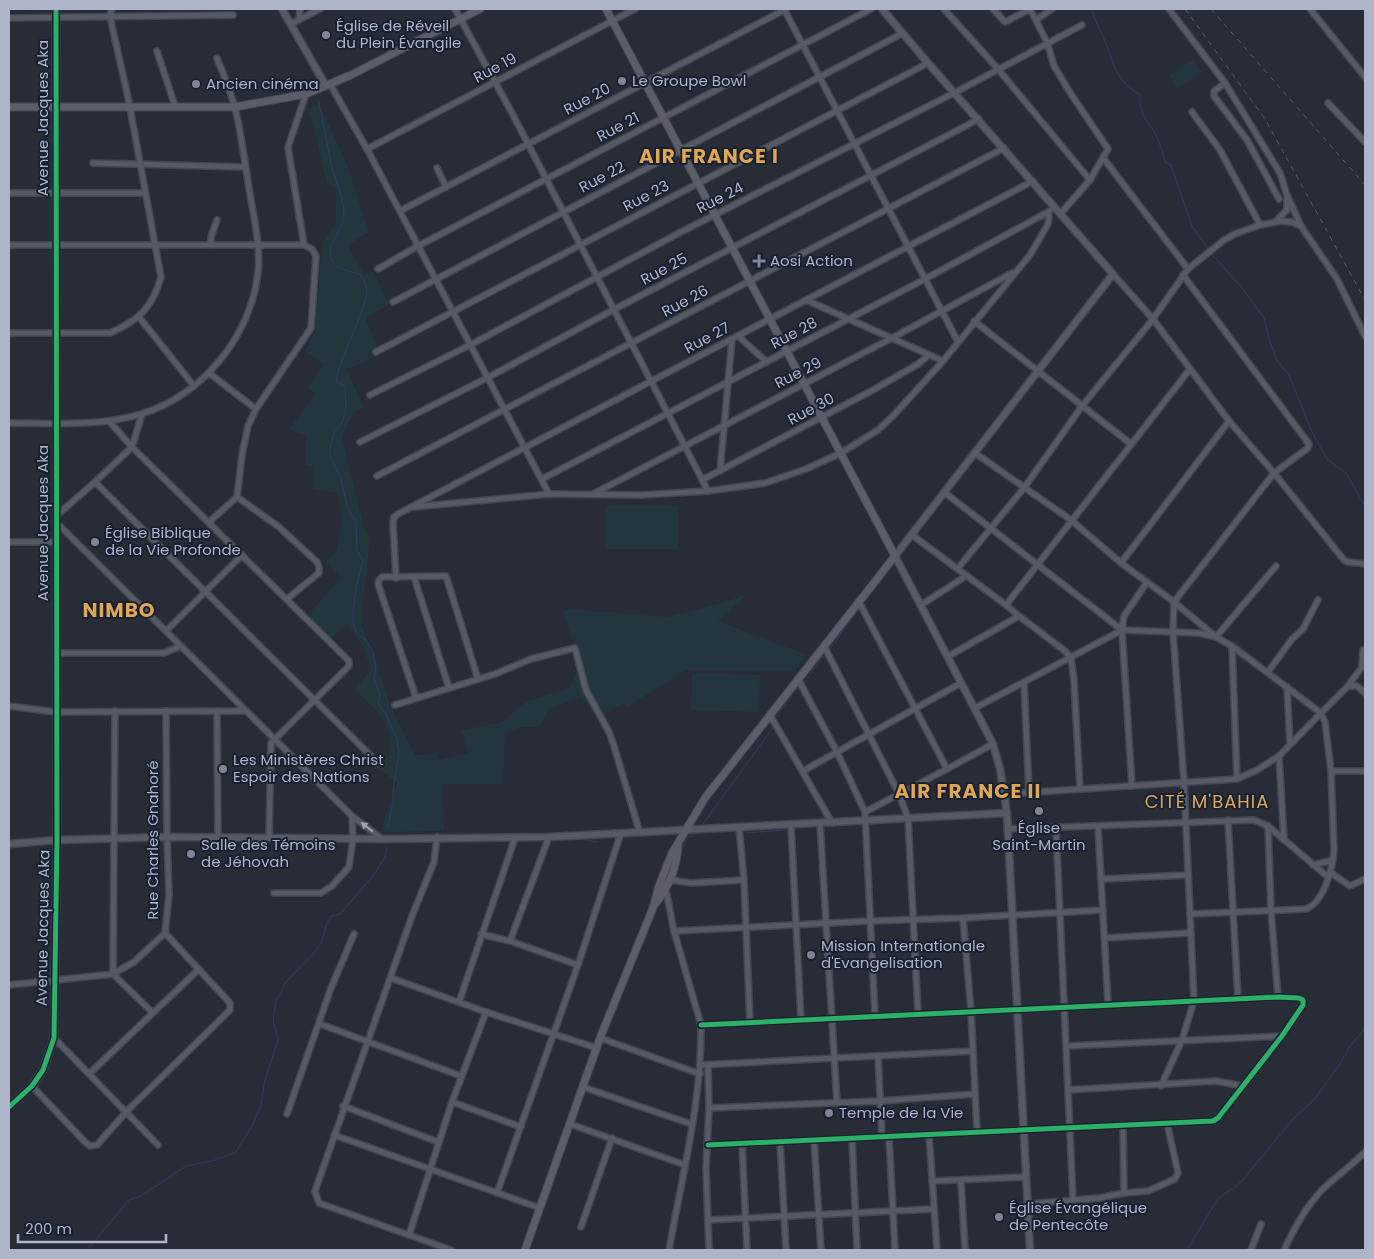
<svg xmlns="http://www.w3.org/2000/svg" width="1374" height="1259" viewBox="0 0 1374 1259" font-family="Poppins,sans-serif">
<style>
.green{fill:#23363e}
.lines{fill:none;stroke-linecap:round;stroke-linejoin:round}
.stream{stroke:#2f3c60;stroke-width:1}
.minor-casing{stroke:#434750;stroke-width:8}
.tertiary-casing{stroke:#434750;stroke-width:9}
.secondary-casing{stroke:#434750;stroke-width:9}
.minor{stroke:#565a64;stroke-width:5}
.tertiary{stroke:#565a64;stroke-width:6}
.secondary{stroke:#5b5e69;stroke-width:7}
.rail{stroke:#5a5e68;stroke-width:1;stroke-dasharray:5 5;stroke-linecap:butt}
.cycleway-casing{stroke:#192032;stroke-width:8}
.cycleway{stroke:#2db169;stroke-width:5}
.oneway{fill:#9da3b5}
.poi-dot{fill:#7f8596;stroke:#192032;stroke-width:2}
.labels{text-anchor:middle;stroke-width:4;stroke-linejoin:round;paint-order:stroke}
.poi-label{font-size:15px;fill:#afb5c9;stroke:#192032;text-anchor:start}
.street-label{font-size:15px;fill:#afb5c9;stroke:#192032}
.quarter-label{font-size:18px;letter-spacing:1px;fill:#dfa754;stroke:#192032}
.district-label{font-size:20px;font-weight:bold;letter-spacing:1px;fill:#dfa754;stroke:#192032}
</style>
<rect width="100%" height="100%" fill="#272c37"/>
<g class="green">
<polygon points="1193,60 1201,73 1177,88 1169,75"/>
<path d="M319,103L347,164L369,232L348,245L364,275L373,271L389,305L365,317L377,346L373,358L347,369L363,407L354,412L342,437L364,527L370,538L361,623L392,709L415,755H428L436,752L440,760L468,753L461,730L500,723L526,702L569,688L580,667L563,612L569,609L668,617L725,602L748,594L718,621L807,655L794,671L686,670L627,707L624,703L611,710L600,719L581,697L549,709L539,727H521L505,733L503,784H443L444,831L381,832L390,802L397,783L378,768C409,738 377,711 355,689L371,669L362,644L347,625L331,638L308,615L341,577L326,562L336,552L342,521L338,492L313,490V466L306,465V435L289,430L315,394L307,388L324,364L305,351L315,332L321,255L323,242L336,223V188L327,184L313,126L307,108Z"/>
<polygon points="605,505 678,506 678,549 605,549"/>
<polygon points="692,673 760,675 759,712 691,710"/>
</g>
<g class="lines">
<g class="stream">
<path d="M1091,9C1095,20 1100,30 1105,41C1115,65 1115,80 1140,95C1139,119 1150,121 1158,139C1161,147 1163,155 1166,163L1171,165L1192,226L1208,249"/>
<path d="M318,101L319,103C324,125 327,146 332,167C336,184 344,197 344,216C344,230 326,243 331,258C335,269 350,271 360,275C362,278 365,281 366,285C372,301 338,359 336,381L345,386L346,404L345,411L343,421L334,433L329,453L341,479L348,510L356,521L357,550L363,561L357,584L352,617L354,628L358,635L366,640L373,652L376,666L374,679L380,694L378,705L385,712L392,728L397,739L399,752L393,790V803L388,827"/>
<polyline points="1210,252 1242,288 1264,318 1270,342 1278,362 1289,375 1312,432 1327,459 1346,473 1365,506"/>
<polyline points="829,650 858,610"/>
<polyline points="804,683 823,656"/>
<polyline points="775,718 792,696"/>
<polyline points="703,824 774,726"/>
<polyline points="745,833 788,830"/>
<polyline points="585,840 598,842"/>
<polyline points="685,840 693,835"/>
<polyline points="680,857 685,840"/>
<polyline points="87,1250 129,1200 141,1196 186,1166 212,1161 235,1153 252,1126 261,1105 265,1080 278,1040 273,1020 276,1001 286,982 315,952 321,943 327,923 332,916 340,914 373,876 385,857 387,847"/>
<path d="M1187,1250L1217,1200C1229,1188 1241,1187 1250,1171L1293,1119L1314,1100L1340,1064L1350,1046L1365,1029"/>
</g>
<g class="minor-casing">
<g id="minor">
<polyline points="455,9 512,113 708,491"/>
<polyline points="784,9 958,342"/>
<polyline points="944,9 998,69 1090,180"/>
<polyline points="993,9 1005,22 1030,9"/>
<polyline points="1030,9 1047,42 1054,66 1071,94 1108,149 1090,180 1061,213"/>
<polyline points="1169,9 1225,83 1280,173 1287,195 1301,226 1337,279 1365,336"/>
<polyline points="1310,9 1365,77"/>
<polyline points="9,18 233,15"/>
<polyline points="299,20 300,9"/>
<polyline points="1036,20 1052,9"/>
<polyline points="291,24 320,9"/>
<polyline points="157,51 175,106"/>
<polyline points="1225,83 1214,91 1214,96 1247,140 1279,199"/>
<polyline points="330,84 367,149 549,494"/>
<polyline points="1328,103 1365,142"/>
<polyline points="1192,112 1220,150 1260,225"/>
<polyline points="367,149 635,9"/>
<polyline points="1104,159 1188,269"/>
<polyline points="93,163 245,167"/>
<polyline points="437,168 446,187"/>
<polyline points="9,193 145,193"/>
<polyline points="400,211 786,9"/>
<polyline points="1276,221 1287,210 1287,198"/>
<polyline points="9,245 304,245 312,249 316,256 311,328 256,409 248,426 242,455 237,497 209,522"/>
<polyline points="211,245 211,237 217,220"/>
<polyline points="304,245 288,147 306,94"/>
<polyline points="378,269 418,246 871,9"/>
<polyline points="1113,274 1153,319 1229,421 1274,473 1344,560 1348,562 1365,564"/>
<polyline points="806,300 943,361"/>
<polyline points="393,302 903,33"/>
<polyline points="139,317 194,386"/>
<polyline points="974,321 1131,444"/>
<path d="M9,333H110C138,321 153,307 161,277L128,97L112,26L110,16L112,9"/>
<polyline points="738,336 767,362"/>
<polyline points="376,352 928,63"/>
<polyline points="209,373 256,409"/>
<polyline points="370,395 470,345 681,232 954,93 1082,25"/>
<polyline points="109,421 132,447 349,661 349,666 271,743 269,838"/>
<path d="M9,423C52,423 98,427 141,414C203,395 250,337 258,273C261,246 254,220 250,194C245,166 242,136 235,108C231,91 223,74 217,58"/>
<polyline points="360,442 487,378 613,310 979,119"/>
<path d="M975,453L1071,520L1121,563L1174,602L1216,637L1232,646L1321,713L1325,722L1331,771L1334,850C1333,868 1324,902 1306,909L1190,914"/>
<polyline points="720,471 732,339"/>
<polyline points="377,476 1004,148"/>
<polyline points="542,479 925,279 1050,211"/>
<polyline points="702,480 875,389 918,364 929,355"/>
<polyline points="95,482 378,763"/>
<polyline points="944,492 1122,630 1132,786"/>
<polyline points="593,494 892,338 1012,273"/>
<polyline points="237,497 279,527 317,562 319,567 319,573 287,599"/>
<polyline points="414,507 549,494 641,495 708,491 765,483 806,469 841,453 878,430 893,416 943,361 1030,255 1048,224 1049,217 1048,212"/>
<polyline points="56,516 95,482 132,447 142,414"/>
<polyline points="56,522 352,816 382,839"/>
<polyline points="912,535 1006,605 1019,616 1065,651 1071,658 1074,681 1080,789"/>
<polyline points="9,542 56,542"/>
<polyline points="1121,563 1229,421"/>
<polyline points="958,568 1024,488 1082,406 1153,319 1188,269 1224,240 1235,234 1260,225 1281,221 1292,222 1301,226"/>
<polyline points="414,577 449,688"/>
<polyline points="396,578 393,522 394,517 398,514 1033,181"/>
<polyline points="859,602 947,769"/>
<polyline points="921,605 966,576"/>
<polyline points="1006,605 1190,369"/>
<polyline points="1122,630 1124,616 1147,582"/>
<polyline points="166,631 242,555"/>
<polyline points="824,646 899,794 908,818 918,1013"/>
<polyline points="1232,646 1237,779"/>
<polyline points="56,653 164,653 181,646"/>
<polyline points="947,657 1019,616"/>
<polyline points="1268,672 1292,639 1303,629 1318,600"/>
<polyline points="798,679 837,752 865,812 875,1016"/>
<polyline points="1024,682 1029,792"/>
<polyline points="1348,686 1357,686 1365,693"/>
<polyline points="1287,687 1290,744"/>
<polyline points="416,698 378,584 379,580 382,577 446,576 478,679"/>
<polyline points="395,705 495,674 531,659 575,648 586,690 609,732 614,746 640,833"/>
<polyline points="9,706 56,712 246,711"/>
<polyline points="975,708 1122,630 1199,633 1216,637 1276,566"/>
<polyline points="115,711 113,974 153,1013"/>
<polyline points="217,711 218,838"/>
<polyline points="770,715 832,823"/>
<polyline points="1279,756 1284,840"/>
<polyline points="803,771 961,683"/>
<polyline points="1331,771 1365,771"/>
<polyline points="1004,794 1237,779 1257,770 1279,756 1321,713 1348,686 1362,667 1363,650"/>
<polyline points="865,812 947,769 993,744"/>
<polyline points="1228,820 1238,999"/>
<polyline points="820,823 837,1103"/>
<polyline points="791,825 801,1020"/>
<polyline points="1098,826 1108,1004"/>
<polyline points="1268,826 1271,910 1278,997"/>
<polyline points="739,827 744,880 750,1022"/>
<polyline points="1056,827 1073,1200"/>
<polyline points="1007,829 1254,820 1268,826 1328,877"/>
<polyline points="437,837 434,862 412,916 315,1191 319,1203 451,1250"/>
<polyline points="1313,865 1333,860"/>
<polyline points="1330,872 1350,886 1365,879"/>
<path d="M662,877L666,890L674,931L701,1025C702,1101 682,1176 669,1250"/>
<polyline points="1102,879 1188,875"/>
<polyline points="672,880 691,883 744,880"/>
<polyline points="274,893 321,893 332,886 349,867 353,839 352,816"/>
<polyline points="963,918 971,1011 977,1131"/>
<polyline points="674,931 870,921 963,918 1103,910"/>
<polyline points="481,934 510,941 578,965"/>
<polyline points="1105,938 1191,933"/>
<polyline points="510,941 549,837"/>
<polyline points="391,978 486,1012 597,1048"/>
<polyline points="9,985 113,974 134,962 165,933 169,895 167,837 166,711"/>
<polyline points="459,1002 515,838"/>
<polyline points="320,1024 461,1076"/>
<polyline points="701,1025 1278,997 1299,998 1303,1000 1303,1005 1282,1036 1218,1118 1213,1121 708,1145"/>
<polyline points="54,1038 158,1145"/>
<polyline points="600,1038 700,1074"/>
<polyline points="1066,1046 1282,1036"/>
<polyline points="878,1056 882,1136"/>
<polyline points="700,1065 973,1051"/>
<polyline points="708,1065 709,1108 706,1169 709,1250"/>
<polyline points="89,1074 199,969"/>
<polyline points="32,1086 85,1142 90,1146 97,1145 126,1112 230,1010 230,1003 165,933"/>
<polyline points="1161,1086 1182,1040 1194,1001 1184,782 1173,631 1174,602 1274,473 1308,448 1309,444 1183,275"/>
<polyline points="583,1087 691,1124"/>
<polyline points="1068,1090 1216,1081 1242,1086"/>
<polyline points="452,1102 521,1127"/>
<polyline points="343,1106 438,1142"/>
<polyline points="709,1108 880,1101 975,1094"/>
<polyline points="287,1114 331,988 354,934"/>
<polyline points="570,1124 685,1165"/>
<polyline points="1123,1125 1124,1193"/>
<polyline points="929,1134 937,1250"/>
<polyline points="334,1135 540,1208"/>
<polyline points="889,1136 895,1250"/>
<polyline points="852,1138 857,1250"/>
<polyline points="814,1140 821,1250"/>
<polyline points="780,1141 786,1250"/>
<polyline points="742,1143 747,1250"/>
<polyline points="932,1181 1026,1177"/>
<polyline points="961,1181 965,1250"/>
<polyline points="497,1193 578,965 621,833"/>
<polyline points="1028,1204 1099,1198 1124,1193 1148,1191 1175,1179 1178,1173 1167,1123"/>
<polyline points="708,1220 934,1209"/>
<polyline points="581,1227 612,1138"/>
<polyline points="409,1235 452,1102 486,1012"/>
<polyline points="1251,1250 1261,1224"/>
<path d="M1284,1250C1295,1227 1306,1206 1324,1188C1337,1176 1352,1165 1365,1152"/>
</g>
</g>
<g class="tertiary-casing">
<g id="tertiary">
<polyline points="282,9 326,86"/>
<polyline points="882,9 928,63 1113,274 895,556 993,744 1000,769 1007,813 1030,1250"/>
<polyline points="9,844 57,840 167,837 382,839 549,837 1007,813"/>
<polyline points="9,1107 32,1086 43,1070 54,1038 57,840 56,9"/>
</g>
</g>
<g class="secondary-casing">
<g id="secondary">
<polyline points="9,107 235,107 306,94 351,75 480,9"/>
<path d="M656,903C670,884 677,868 678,844"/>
<polyline points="525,1250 600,1038 653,908 659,886 672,853 705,798 895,556 606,9"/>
</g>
</g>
<use href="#minor" class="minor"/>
<use href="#tertiary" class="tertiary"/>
<use href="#secondary" class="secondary"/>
<g class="rail">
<polyline points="1185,9 1265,119 1365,300"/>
<polyline points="1211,9 1365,185"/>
</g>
<g class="cycleway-casing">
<g id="cycleway">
<polyline points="701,1025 1278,997 1299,998 1303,1000 1303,1005 1282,1036 1218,1118 1213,1121 708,1145"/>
<polyline points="9,1107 32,1086 43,1070 54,1038 57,840 56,9"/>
</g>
</g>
<use href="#cycleway" class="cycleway"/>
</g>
<defs><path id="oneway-solid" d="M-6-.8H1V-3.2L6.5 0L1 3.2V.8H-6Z" transform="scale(1.25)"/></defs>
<use class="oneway" href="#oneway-solid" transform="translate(367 827) rotate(-142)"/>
<g class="poi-dot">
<circle cx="326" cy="35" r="5"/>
<circle cx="622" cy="81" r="5"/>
<circle cx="196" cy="84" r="5"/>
<path d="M756.5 253.5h5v5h5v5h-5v5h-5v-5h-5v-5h5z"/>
<circle cx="95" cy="542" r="5"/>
<circle cx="223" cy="769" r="5"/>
<circle cx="1039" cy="811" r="5"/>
<circle cx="191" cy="854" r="5"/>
<circle cx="811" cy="955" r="5"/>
<circle cx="829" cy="1113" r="5"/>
<circle cx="999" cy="1217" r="5"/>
</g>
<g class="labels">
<g class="poi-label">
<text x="336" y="31">Église de Réveil<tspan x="336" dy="17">du Plein Évangile</tspan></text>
<text x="632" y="86">Le Groupe Bowl</text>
<text x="206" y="89">Ancien cinéma</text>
<text x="770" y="266">Aosi Action</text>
<text x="105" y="538">Église Biblique<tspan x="105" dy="17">de la Vie Profonde</tspan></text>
<text x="233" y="765">Les Ministères Christ<tspan x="233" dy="17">Espoir des Nations</tspan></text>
<text x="1039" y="833" text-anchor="middle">Église<tspan x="1039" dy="17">Saint-Martin</tspan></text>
<text x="201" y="850">Salle des Témoins<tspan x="201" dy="17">de Jéhovah</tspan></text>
<text x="821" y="951">Mission Internationale<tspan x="821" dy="17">d'Evangelisation</tspan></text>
<text x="839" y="1118">Temple de la Vie</text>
<text x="1009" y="1213">Église Évangélique<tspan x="1009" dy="17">de Pentecôte</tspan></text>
</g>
<g class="street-label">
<text transform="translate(495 68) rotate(-28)" y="5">Rue 19</text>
<text transform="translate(587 99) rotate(-28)" y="5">Rue 20</text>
<text transform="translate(43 118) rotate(-90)" y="5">Avenue Jacques Aka</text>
<text transform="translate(618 127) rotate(-28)" y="5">Rue 21</text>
<text transform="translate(602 177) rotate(-28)" y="5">Rue 22</text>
<text transform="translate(646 196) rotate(-28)" y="5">Rue 23</text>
<text transform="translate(720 198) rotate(-27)" y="5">Rue 24</text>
<text transform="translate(664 269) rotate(-28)" y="5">Rue 25</text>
<text transform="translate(685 301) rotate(-28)" y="5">Rue 26</text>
<text transform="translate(794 333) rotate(-28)" y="5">Rue 28</text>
<text transform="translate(707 338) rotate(-28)" y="5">Rue 27</text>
<text transform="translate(798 373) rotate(-27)" y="5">Rue 29</text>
<text transform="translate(811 409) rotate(-28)" y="5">Rue 30</text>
<text transform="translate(43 523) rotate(-90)" y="5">Avenue Jacques Aka</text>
<text transform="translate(153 840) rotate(-90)" y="5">Rue Charles Gnahoré</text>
<text transform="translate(43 928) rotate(-89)" y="5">Avenue Jacques Aka</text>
</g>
<g class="quarter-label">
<text x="1207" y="808">CITÉ M'BAHIA</text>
</g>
<g class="district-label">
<text x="709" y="163">AIR FRANCE I</text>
<text x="119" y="617">NIMBO</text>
<text x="968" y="798">AIR FRANCE II</text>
</g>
</g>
<rect width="1374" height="1259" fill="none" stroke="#afb5c9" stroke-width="20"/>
<path d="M18 1234v8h148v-8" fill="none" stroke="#afb5c9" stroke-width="2.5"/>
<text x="25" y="1234" font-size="15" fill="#afb5c9" stroke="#192032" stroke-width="4" paint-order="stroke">200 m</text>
</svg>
